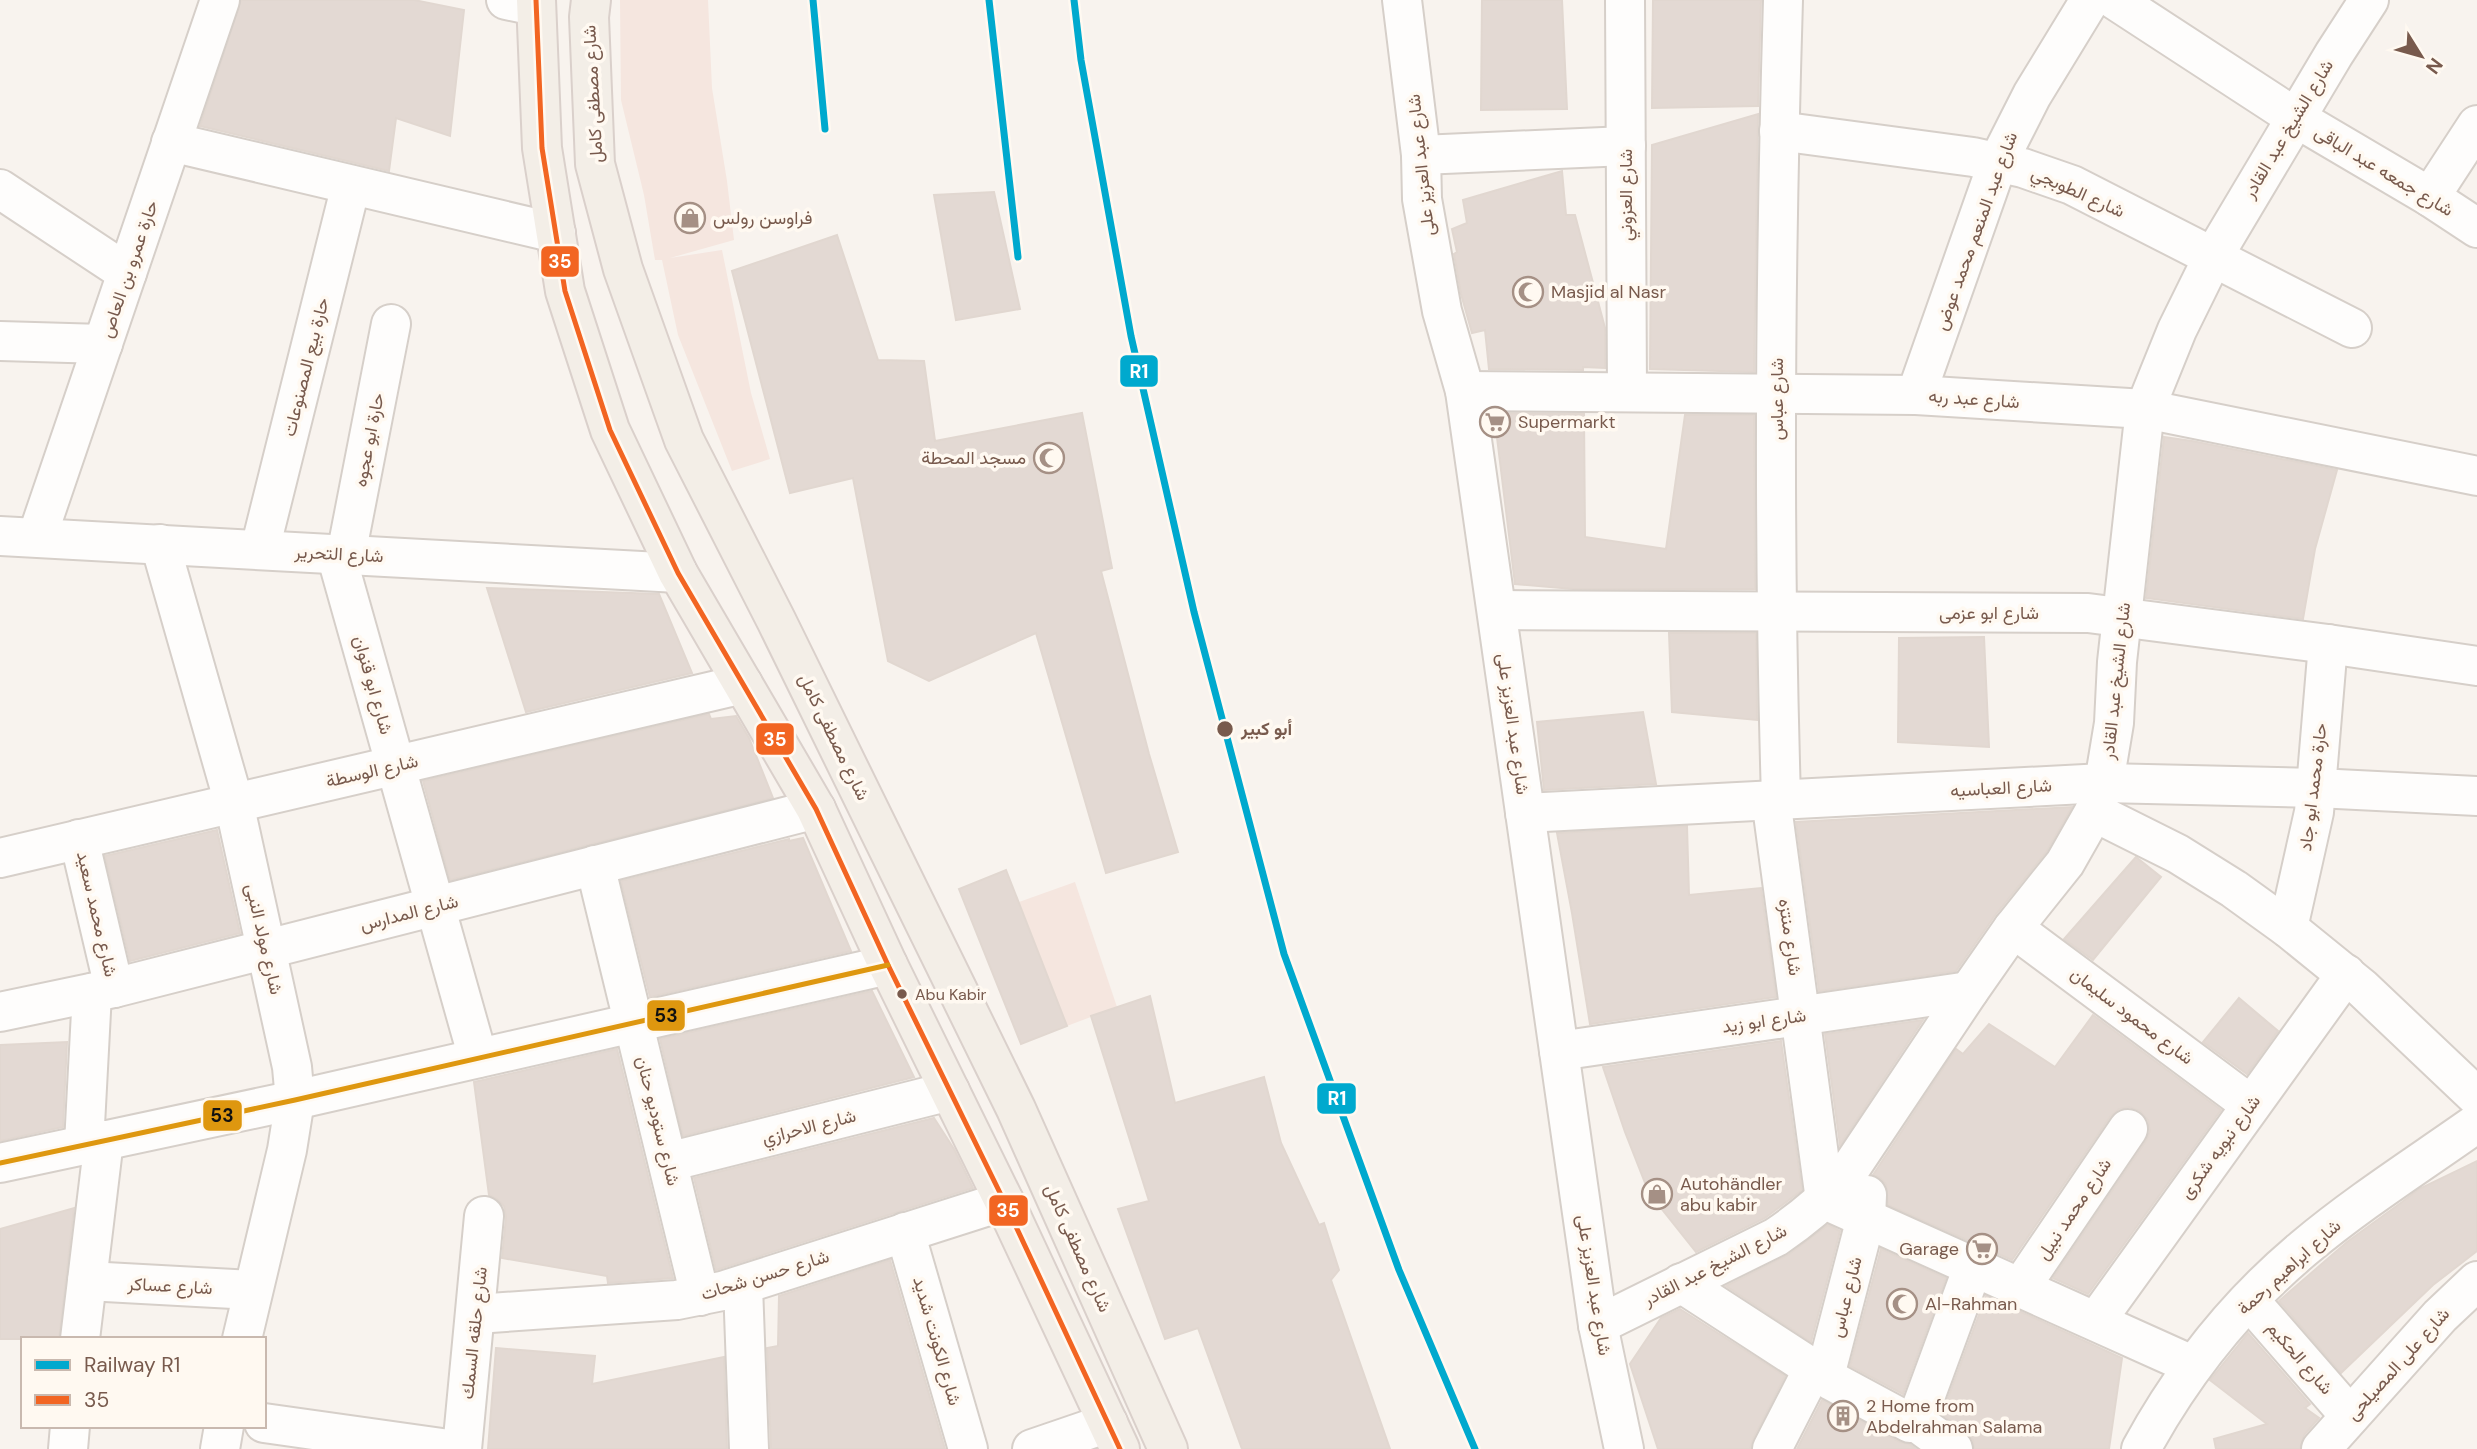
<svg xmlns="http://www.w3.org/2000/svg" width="2477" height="1449" viewBox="0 0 2477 1449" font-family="'DM Sans',Vazirmatn,sans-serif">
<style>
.commercial{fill:#f5e6df}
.building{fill:#e3d9d3;stroke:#e1d7d0;stroke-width:2}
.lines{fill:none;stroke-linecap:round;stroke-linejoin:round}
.minor-casing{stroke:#d6cfc9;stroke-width:42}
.tertiary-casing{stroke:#d6cfc9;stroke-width:42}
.primary-casing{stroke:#dad0cb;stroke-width:42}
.minor{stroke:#fefdfc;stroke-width:38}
.tertiary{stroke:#fefdfc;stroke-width:38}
.primary{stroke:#f3eee7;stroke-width:38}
.bus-1-casing{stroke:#fff9f1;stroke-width:10}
.bus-2-casing{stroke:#fff9f1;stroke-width:10}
.bus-1{stroke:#f26522;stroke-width:5}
.bus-2{stroke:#de970f;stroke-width:5}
.rail-1-casing{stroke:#fff9f1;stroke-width:12}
.rail-1{stroke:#00a9ce;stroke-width:7}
.stop-dot{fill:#785a4d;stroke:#fff9f1;stroke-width:2.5}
.labels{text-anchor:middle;stroke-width:7;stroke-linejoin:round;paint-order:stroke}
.bus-label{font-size:16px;fill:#785a4d;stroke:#fff9f1;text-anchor:start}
.street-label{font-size:18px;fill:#785a4d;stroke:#fff9f1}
.poi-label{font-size:18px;fill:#785a4d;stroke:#fff9f1;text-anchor:start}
.stop-label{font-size:18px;font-weight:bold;fill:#785a4d;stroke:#fff9f1;text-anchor:start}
.line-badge{stroke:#fff9f1;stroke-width:2.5}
.badge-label{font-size:19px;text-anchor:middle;font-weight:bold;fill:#fff}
.pale-badge-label{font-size:19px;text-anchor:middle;font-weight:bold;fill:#111}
</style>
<rect width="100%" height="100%" fill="#f8f3ee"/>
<g class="commercial">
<polygon points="620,0 708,0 712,88 727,181 734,240 670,258 722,250 751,393 770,459 732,471 678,335 662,260 655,260 644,195 621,100"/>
<polygon points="1075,882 1117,1007 1067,1026 1019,902"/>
</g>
<g class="building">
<polygon points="241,0 414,0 464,10 450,136 396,118 389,171 200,126"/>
<polygon points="1482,0 1562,0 1567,109 1481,110"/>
<polygon points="1653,0 1761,0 1758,106 1652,108"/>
<polygon points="1758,114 1754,372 1650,369 1652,145"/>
<polygon points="1562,171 1566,215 1575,215 1605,328 1605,368 1583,367 1583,370 1489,369 1485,330 1472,333 1461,294 1454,254 1457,252 1452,229 1467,223 1463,200"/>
<polygon points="994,192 1020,309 956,320 934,195"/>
<polygon points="837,235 878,360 924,361 935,441 1082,413 1112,568 1101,571 1149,754 1178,852 1106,873 1036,633 929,681 888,661 853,478 790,493 732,271"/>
<polygon points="1494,413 1584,414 1585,537 1666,549 1685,415 1754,415 1755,589 1573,589 1515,584"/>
<polygon points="2164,437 2192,441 2337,470 2315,549 2303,619 2146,598"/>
<polygon points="487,588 659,594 692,673 526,712"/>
<polygon points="1669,633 1756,633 1757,720 1672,712"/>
<polygon points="1984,637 1989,747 1898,742 1899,638"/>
<polygon points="1643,712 1656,784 1544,790 1537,722"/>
<polygon points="709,714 711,719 736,716 749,738 773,798 450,880 423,781"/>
<polygon points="2072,807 2047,851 1996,914 1956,971 1819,991 1796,822"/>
<polygon points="1687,826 1689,895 1761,888 1776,997 1590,1024 1572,913 1557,833"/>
<polygon points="217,830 240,933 130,961 105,856"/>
<polygon points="803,838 851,951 650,997 621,881 789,839 789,841"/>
<polygon points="2136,857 2161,877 2093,960 2064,939"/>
<polygon points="1006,870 1067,1026 1021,1044 959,889"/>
<polygon points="872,991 914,1077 683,1136 660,1039"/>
<polygon points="1150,996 1175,1103 1264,1077 1281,1143 1319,1225 1324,1223 1339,1270 1331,1280 1390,1449 1242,1449 1198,1328 1165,1339 1118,1209 1149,1201 1091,1016"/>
<polygon points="2239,998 2278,1031 2247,1074 2203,1042"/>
<polygon points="2093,1015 2221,1110 2088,1294 2053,1278 2146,1141 2150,1131 2148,1120 2140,1111 2129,1107 2119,1109 2110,1117 2012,1260 1888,1205 1886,1184 1879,1177 1873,1175 1956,1049 1963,1054 1989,1024 2055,1067"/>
<polygon points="1923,1020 1840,1145 1825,1034"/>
<polygon points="1781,1041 1802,1190 1765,1218 1696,1252 1649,1193 1625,1132 1603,1067"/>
<polygon points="67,1042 63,1127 0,1141 0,1045"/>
<polygon points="617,1049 673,1278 608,1283 607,1276 502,1258 506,1217 504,1206 497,1199 489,1195 474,1082"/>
<polygon points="934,1118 954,1149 973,1188 716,1270 694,1178"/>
<polygon points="2477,1161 2477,1251 2433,1285 2341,1373 2279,1301 2347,1242 2402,1202 2419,1189"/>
<polygon points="74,1208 59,1339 0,1339 0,1229"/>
<polygon points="1828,1225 1840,1231 1811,1342 1726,1286 1788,1255"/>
<polygon points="1881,1249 1946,1278 1903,1394 1850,1366"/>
<polygon points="890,1260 945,1449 771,1449 767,1348 778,1346 779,1296"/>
<polygon points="1986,1296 2122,1358 2109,1449 1974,1449 1973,1440 1966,1432 1942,1414"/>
<polygon points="1680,1309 1785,1376 1753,1439 1750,1449 1658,1449 1630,1364 1661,1318"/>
<polygon points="2248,1333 2310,1404 2305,1408 2319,1418 2304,1435 2300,1449 2216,1449 2214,1439 2267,1424 2210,1380"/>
<polygon points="496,1348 595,1356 592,1384 724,1357 727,1449 488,1449"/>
<polygon points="1822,1400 1900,1442 1909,1444 1916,1449 1797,1449"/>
</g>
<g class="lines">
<g class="minor-casing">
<g id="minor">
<polyline points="506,0 535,6"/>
<polyline points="1402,0 1421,155 1422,199 1442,311 1465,391 1598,1325 1624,1449"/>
<polyline points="1625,0 1627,391"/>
<polyline points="2115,0 2296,118 2430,197 2477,228"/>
<polyline points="1779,131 1973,157 2023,168 2072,185 2352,328"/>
<polyline points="171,142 556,233"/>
<polyline points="1421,155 1626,146"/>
<polyline points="0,189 127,273"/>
<polyline points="2430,197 2477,125"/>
<polyline points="0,341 103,344"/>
<polyline points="1465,391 1916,395 2145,409 2477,476"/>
<polyline points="1916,395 1998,162 2032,95 2090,0"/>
<polyline points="0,536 678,573"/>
<polyline points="37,537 220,0"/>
<polyline points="160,544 234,803 292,1067 295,1100 287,1150 242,1339"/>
<polyline points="260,549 351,185"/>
<polyline points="336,554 478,1058"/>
<polyline points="346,555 391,324"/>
<polyline points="1498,610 2088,613 2328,644 2477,666"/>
<path d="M1781,798C1773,532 1775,266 1783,0"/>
<polyline points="1771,799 1825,1200 2192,1365"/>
<polyline points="2094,812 2178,854 2234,889 2288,928 2362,988 2477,1097"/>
<polyline points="1525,813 2104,783 2317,788 2477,796"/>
<polyline points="79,839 114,988"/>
<polyline points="0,858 743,684"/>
<polyline points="595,865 700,1296"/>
<polyline points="2013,928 2251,1105"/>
<polyline points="2288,928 2314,812 2328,644"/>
<polyline points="0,1012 114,988 816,809"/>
<polyline points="1559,1051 1969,991"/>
<polyline points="84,1144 92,993"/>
<polyline points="668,1162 950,1091"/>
<polyline points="0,1163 295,1100 888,965"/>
<polyline points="905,1232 968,1449"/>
<polyline points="87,1281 252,1290"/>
<polyline points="1681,1283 1832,1381 1910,1423 1916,1422 1953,1449"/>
<polyline points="743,1286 749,1449"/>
<polyline points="2020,1288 2128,1129"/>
<polyline points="2249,1300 2350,1416"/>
<polyline points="476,1314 677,1300 722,1291 1004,1201"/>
<polyline points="2096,1321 2346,974"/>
<path d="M1598,1325L1776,1237C1801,1220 1822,1203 1842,1181L1969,991L2013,928L2065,863L2094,812L2104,783L2114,723L2117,662L2145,409L2177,330L2213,257L2334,54L2369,0"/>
<polyline points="80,1339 104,1140"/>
<polyline points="1825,1376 1866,1218 1867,1195"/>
<polyline points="1916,1422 1973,1267"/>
<polyline points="264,1423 449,1449"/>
<polyline points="68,1449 70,1426"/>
<polyline points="220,1449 224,1426"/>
<polyline points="462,1449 484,1216"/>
<polyline points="1032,1449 1108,1423"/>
<polyline points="1772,1449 1813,1369"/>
<path d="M2141,1449C2183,1372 2237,1304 2304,1248C2359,1202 2419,1164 2477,1123"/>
</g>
</g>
<g class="tertiary-casing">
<polyline id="tertiary" points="2321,1449 2440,1316 2477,1281"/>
</g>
<g class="primary-casing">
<g id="primary">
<polyline points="536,0 542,148 565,291 610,430 678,573 816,809 888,965 1004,1201 1120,1449"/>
<polyline points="591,0 589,17 595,164 623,269 684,440 776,620 1016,1109 1168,1449"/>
</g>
</g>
<use href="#minor" class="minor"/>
<use href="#tertiary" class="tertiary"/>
<use href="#primary" class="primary"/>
<g class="bus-1-casing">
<polyline id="bus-1" points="536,0 542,148 565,291 610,430 678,573 816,809 888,965 1004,1201 1120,1449"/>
</g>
<g class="bus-2-casing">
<polyline id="bus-2" points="0,1163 295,1100 888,965"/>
</g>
<use href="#bus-1" class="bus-1"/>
<use href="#bus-2" class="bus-2"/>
<g class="rail-1-casing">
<g id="rail-1">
<polyline points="813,0 825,129"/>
<polyline points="989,0 1018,257"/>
<polyline points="1074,0 1081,60 1131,336 1194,612 1284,954 1399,1270 1475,1449"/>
</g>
</g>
<use href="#rail-1" class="rail-1"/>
</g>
<defs>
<g id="shop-ring" transform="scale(1.575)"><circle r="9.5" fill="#fff9f1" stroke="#a59085" stroke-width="1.5"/><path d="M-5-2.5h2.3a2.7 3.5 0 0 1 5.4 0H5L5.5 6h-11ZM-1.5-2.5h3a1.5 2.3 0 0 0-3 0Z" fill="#a59085"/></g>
<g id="mosque-ring" transform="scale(1.575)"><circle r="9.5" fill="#fff9f1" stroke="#a59085" stroke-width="1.5"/><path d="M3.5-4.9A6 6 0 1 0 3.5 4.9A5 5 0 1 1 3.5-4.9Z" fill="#a59085"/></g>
<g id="supermarket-ring" transform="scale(1.575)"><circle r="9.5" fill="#fff9f1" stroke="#a59085" stroke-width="1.5"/><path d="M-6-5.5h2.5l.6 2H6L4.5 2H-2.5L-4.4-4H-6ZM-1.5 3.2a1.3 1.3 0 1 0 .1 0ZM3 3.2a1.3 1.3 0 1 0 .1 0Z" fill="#a59085"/></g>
<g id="building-ring" transform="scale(1.575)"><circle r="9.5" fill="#fff9f1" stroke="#a59085" stroke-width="1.5"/><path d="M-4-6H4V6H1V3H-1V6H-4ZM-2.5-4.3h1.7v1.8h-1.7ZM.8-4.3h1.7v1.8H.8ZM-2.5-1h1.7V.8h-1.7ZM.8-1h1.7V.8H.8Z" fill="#a59085"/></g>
</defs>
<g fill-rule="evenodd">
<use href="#shop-ring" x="690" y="218"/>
<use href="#mosque-ring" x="1528" y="292"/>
<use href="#supermarket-ring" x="1495" y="422"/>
<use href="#mosque-ring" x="1049" y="458"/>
<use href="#shop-ring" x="1657" y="1194"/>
<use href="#supermarket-ring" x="1982" y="1249"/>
<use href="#mosque-ring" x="1902" y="1304"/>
<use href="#building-ring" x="1843" y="1416"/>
</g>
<g class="stop-dot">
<circle cx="1225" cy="729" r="9"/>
<circle cx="902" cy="994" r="6"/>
</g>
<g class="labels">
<g class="bus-label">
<text x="915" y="1000">Abu Kabir</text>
</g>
<g class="street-label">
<text transform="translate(593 94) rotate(-93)" y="6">شارع مصطفى كامل</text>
<text transform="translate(2288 129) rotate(-59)" y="6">شارع الشيخ عبد القادر</text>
<text transform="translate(1421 165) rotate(-96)" y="6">شارع عبد العزيز على</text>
<text transform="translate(2384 171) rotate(31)" y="6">شارع جمعه عبد الباقى</text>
<text transform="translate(2078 192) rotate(24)" y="6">شارع الطوبجي</text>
<text transform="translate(1626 195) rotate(-90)" y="6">شارع العزوني</text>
<text transform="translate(1976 231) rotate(-70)" y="6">شارع عبد المنعم محمد عوض</text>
<text transform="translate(129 269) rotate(-71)" y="6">حارة عمرو بن العاص</text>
<text transform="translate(306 367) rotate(-76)" y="6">حارة بيع المصنوعات</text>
<text transform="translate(1777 399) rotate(-90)" y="6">شارع عباس</text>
<text transform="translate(1974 399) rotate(4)" y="6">شارع عبد ربه</text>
<text transform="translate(369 440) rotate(-79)" y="6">حارة ابو عجوه</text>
<text transform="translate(339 554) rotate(3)" y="6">شارع التحرير</text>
<text x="1989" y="619">شارع ابو عزمى</text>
<text transform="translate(2116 681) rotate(-84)" y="6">شارع الشيخ عبد القادر</text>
<text transform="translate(373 685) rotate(74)" y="6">شارع ابو قنوان</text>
<text transform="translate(1513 724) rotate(82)" y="6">شارع عبد العزيز على</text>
<text transform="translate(834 737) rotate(64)" y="6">شارع مصطفى كامل</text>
<text transform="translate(372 771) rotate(-13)" y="6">شارع الوسطة</text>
<text transform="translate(2313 787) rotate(-83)" y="6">حارة محمد ابو جاد</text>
<text transform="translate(2001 788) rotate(-3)" y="6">شارع العباسيه</text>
<text transform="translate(409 913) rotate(-14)" y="6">شارع المدارس</text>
<text transform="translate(97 914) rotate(77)" y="6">شارع محمد سعيد</text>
<text transform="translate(1790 937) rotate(82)" y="6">شارع منتزه</text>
<text transform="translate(264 939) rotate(77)" y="6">شارع مولد النبى</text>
<text transform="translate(2132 1016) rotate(37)" y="6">شارع محمود سليمان</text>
<text transform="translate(1764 1021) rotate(-8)" y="6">شارع ابو زيد</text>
<text transform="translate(658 1121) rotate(76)" y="6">شارع ستوديو حنان</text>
<text transform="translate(809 1127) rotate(-14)" y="6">شارع الاحرازي</text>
<text transform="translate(2220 1147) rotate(-54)" y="6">شارع نبويه شكرى</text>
<text transform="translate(2074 1209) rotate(-56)" y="6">شارع محمد نبيل</text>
<text transform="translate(1078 1248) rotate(66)" y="6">شارع مصطفى كامل</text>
<text transform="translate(1715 1265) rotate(-27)" y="6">شارع الشيخ عبد القادر</text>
<text transform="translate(2289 1267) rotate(-42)" y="6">شارع ابراهيم رحمة</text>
<text transform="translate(765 1275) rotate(-17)" y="6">شارع حسن شحات</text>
<text transform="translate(1594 1285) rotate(81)" y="6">شارع عبد العزيز على</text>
<text transform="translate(170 1286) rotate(3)" y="6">شارع عساكر</text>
<text transform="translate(1846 1297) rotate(-76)" y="6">شارع عباس</text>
<text transform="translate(474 1333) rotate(-84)" y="6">شارع حلقه السمك</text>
<text transform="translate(937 1341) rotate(74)" y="6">شارع الكونت شديد</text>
<text transform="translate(2300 1358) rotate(49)" y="6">شارع الحكيم</text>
<text transform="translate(2398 1364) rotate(-48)" y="6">شارع على المصيلحى</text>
</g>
<g class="poi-label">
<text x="713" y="224">فراوسن رولس</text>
<text x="1551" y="298">Masjid al Nasr</text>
<text x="1518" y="428">Supermarkt</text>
<text x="1026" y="464" text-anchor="end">مسجد المحطة</text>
<text x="1680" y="1190">Autohändler<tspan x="1680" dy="21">abu kabir</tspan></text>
<text x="1959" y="1255" text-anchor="end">Garage</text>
<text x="1925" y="1310">Al-Rahman</text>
<text x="1866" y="1412">2 Home from<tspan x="1866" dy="21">Abdelrahman Salama</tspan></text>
</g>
<g class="stop-label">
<text x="1241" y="735">أبو كبير</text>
</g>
</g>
<g class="line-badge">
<rect x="540" y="245" width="40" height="33" rx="7" fill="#f26522"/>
<rect x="1119" y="354" width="40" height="34" rx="7" fill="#00a9ce"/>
<rect x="755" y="722" width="40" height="34" rx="7" fill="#f26522"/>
<rect x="646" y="999" width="40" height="33" rx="7" fill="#de970f"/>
<rect x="1316" y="1082" width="41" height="33" rx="7" fill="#00a9ce"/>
<rect x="202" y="1099" width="41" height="33" rx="7" fill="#de970f"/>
<rect x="988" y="1194" width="41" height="33" rx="7" fill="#f26522"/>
</g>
<g class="badge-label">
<text x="560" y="268">35</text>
<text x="1139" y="378">R1</text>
<text x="775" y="746">35</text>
<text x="1337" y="1105">R1</text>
<text x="1008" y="1217">35</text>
</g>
<g class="pale-badge-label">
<text x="666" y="1022">53</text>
<text x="222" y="1122">53</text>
</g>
<rect x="21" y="1337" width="245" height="91" fill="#fff9f1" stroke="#c9b9af" stroke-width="2"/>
<rect x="35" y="1360" width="35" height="10" fill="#00a9ce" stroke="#c9b9af" stroke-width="2"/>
<text x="84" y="1372" font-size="21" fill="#785a4d">Railway R1</text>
<rect x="35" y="1395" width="35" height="10" fill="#f26522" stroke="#c9b9af" stroke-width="2"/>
<text x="84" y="1407" font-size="21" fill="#785a4d">35</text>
<g transform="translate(2421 56) rotate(127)" stroke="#fff9f1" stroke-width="5" paint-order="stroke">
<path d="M0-5L12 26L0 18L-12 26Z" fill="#785a4d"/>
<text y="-10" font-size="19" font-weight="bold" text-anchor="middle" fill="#785a4d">N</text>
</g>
</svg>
